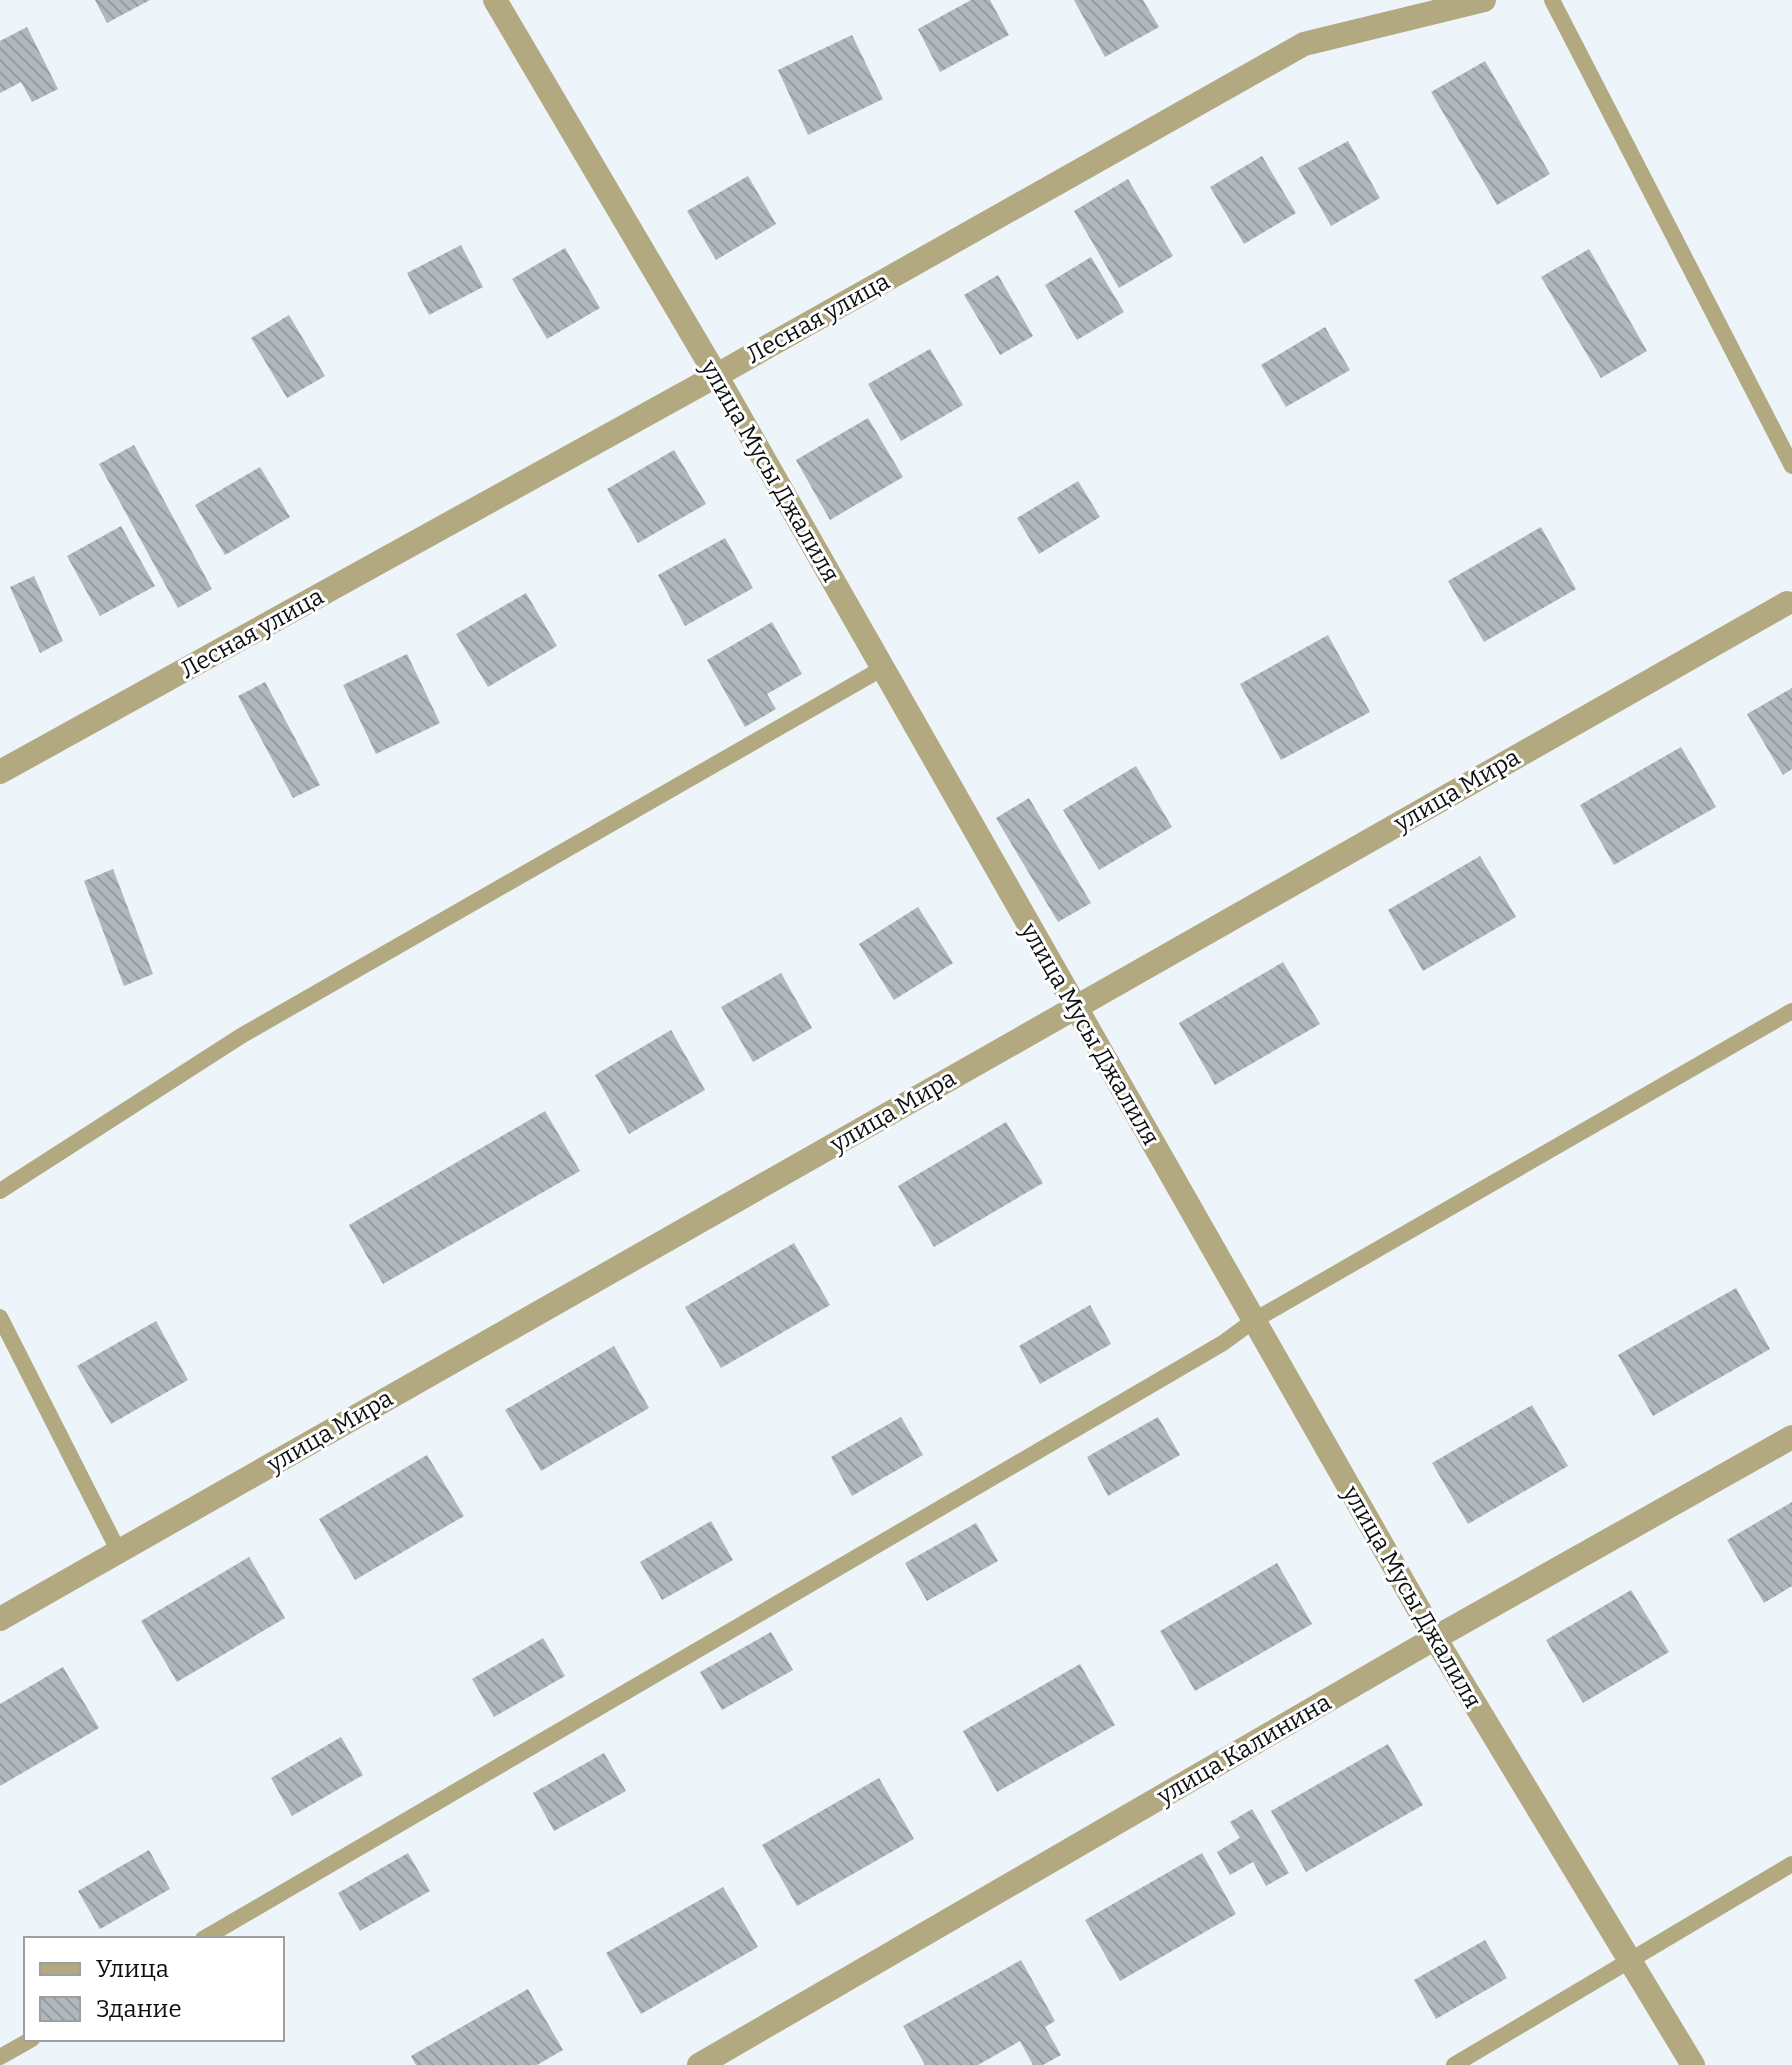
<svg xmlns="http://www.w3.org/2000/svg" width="1792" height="2065" viewBox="0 0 1792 2065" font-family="Bitter,serif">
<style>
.building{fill:url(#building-back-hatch)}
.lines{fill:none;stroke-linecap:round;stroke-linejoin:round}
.lane{stroke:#b2a980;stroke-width:16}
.street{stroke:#b2a980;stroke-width:24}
.labels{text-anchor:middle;stroke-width:6;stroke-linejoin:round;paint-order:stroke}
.street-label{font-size:24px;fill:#0d1011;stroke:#fff}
</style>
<defs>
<pattern id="building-back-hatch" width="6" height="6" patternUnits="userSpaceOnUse" patternTransform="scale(2)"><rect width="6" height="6" fill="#b0b8bc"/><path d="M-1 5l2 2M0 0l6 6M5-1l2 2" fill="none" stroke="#969da1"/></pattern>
</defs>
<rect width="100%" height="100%" fill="#eef5fa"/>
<g class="building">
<polygon points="95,0 150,0 107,23"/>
<polygon points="971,0 990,0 1009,35 940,72 918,29"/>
<polygon points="1074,0 1143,0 1159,27 1105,57"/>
<polygon points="27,27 58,89 32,102 21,82 0,93 0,41"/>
<polygon points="852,35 883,99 808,135 778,70"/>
<polygon points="1485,61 1550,174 1497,205 1431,92"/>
<polygon points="1348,141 1380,198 1331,226 1298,168"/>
<polygon points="1262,156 1296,213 1244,244 1210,187"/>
<polygon points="748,176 776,224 716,260 687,211"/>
<polygon points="1128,179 1173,256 1119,288 1074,211"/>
<polygon points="461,245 483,287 429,315 407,273"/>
<polygon points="565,248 600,308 547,339 512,279"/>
<polygon points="1589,249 1647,351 1601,378 1541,277"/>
<polygon points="1091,257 1124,312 1077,340 1045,285"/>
<polygon points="998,275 1033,336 1000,355 964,295"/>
<polygon points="289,315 325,376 287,398 251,338"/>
<polygon points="1325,327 1350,370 1286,407 1261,365"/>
<polygon points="930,349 963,405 901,441 868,384"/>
<polygon points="868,418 903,477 830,520 796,460"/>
<polygon points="134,445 212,589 178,608 99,464"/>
<polygon points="674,450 706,504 638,543 607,489"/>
<polygon points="260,467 290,517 225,555 195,505"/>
<polygon points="1078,481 1100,517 1039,554 1017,518"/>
<polygon points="121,526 155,586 100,616 67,556"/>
<polygon points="1541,527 1576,589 1484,642 1448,581"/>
<polygon points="725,538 753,588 685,626 658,575"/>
<polygon points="34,576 63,641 40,653 10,587"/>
<polygon points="526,593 557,646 488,687 456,634"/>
<polygon points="772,622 802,674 767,694 776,709 745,727 707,660"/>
<polygon points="1328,635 1370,712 1281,760 1240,684"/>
<polygon points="407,654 440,723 376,754 343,685"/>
<polygon points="265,682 320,785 293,798 238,696"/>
<polygon points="1792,688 1792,769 1783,775 1747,714"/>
<polygon points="1681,747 1716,807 1614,865 1580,805"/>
<polygon points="1136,766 1172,827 1099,870 1063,810"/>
<polygon points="1029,798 1091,903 1058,922 996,818"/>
<polygon points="1480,856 1516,917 1423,971 1388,910"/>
<polygon points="113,869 153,974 124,986 84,881"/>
<polygon points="918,907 953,963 894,1000 859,944"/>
<polygon points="1283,962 1320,1024 1215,1085 1179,1023"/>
<polygon points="781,973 812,1028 753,1062 721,1007"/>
<polygon points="671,1030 705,1090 629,1134 595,1075"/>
<polygon points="545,1111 580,1171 383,1284 349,1225"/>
<polygon points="1006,1122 1043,1183 934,1247 898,1186"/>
<polygon points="794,1243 830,1305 721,1368 685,1307"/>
<polygon points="1736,1288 1770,1349 1653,1416 1618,1355"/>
<polygon points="1090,1305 1111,1344 1040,1384 1019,1346"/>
<polygon points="156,1321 188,1380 111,1424 77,1366"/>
<polygon points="614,1346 649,1408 541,1471 505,1410"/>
<polygon points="1532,1405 1568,1466 1468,1524 1432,1463"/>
<polygon points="901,1417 923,1455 852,1496 831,1457"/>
<polygon points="1158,1417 1180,1455 1108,1496 1087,1457"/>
<polygon points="427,1455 464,1516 355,1580 319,1519"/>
<polygon points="1792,1502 1792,1586 1764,1603 1727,1540"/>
<polygon points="711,1521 733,1560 662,1600 640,1562"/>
<polygon points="976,1523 998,1561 927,1601 905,1563"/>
<polygon points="249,1557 285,1618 177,1682 141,1621"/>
<polygon points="1277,1563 1312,1624 1195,1691 1160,1631"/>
<polygon points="1631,1590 1669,1652 1583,1703 1546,1640"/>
<polygon points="771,1632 793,1670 722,1710 700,1672"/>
<polygon points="543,1638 565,1676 494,1717 472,1679"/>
<polygon points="1080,1664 1115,1725 997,1792 963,1731"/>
<polygon points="63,1667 99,1728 0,1786 0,1704"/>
<polygon points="341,1737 363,1775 292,1816 271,1778"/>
<polygon points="1388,1744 1423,1805 1306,1872 1271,1811"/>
<polygon points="604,1753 626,1791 554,1831 533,1793"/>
<polygon points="879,1778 914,1839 797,1906 762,1845"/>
<polygon points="1252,1809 1289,1873 1266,1886 1253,1862 1230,1875 1217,1852 1240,1838 1230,1822"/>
<polygon points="149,1850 170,1889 100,1929 78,1891"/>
<polygon points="408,1853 430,1891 360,1931 338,1893"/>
<polygon points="1202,1853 1236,1914 1120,1981 1085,1920"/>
<polygon points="723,1887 758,1947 641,2014 606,1953"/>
<polygon points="1485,1940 1507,1978 1436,2019 1414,1980"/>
<polygon points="1021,1960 1055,2021 1045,2027 1061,2055 1043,2065 1033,2065 1020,2041 978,2065 925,2065 903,2026"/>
<polygon points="528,1989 563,2050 537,2065 416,2065 411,2056"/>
</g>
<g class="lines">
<g class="lane">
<polyline points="1552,0 1792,466"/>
<polyline points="0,1191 241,1036 883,668"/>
<polyline points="0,1317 119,1552"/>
<polyline points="203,1939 1223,1343 1253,1321 1792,1011"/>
<polyline points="0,2057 32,2039"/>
<polyline points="1454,2065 1792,1864"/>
</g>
<g class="street">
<polyline points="495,0 716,375 1435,1638 1693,2065"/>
<polyline points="0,772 696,387 1304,44 1484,0"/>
<polyline points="0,1619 1787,603"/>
<polyline points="699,2065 1435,1638 1792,1437"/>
</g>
</g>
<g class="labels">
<g class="street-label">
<text transform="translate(818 318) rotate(-29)" y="8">Лесная улица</text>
<text transform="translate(770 471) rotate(60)" y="8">улица Мусы Джалиля</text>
<text transform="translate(252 633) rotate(-29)" y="8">Лесная улица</text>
<text transform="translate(1457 790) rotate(-30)" y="8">улица Мира</text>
<text transform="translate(1090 1034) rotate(60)" y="8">улица Мусы Джалиля</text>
<text transform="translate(893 1111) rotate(-30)" y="8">улица Мира</text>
<text transform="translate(330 1431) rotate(-30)" y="8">улица Мира</text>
<text transform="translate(1412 1597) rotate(60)" y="8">улица Мусы Джалиля</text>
<text transform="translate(1244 1749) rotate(-30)" y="8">улица Калинина</text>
</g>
</g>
<rect x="24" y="1937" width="260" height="104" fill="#ffffff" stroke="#9e9fa0" stroke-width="2"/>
<rect x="40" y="1963" width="40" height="12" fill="#b2a980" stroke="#9e9fa0" stroke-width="2"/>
<text x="96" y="1977" font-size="24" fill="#0d1011">Улица</text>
<rect x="40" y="1997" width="40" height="24" fill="url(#building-back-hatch)" stroke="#9e9fa0" stroke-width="2"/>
<text x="96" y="2017" font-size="24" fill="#0d1011">Здание</text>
</svg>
